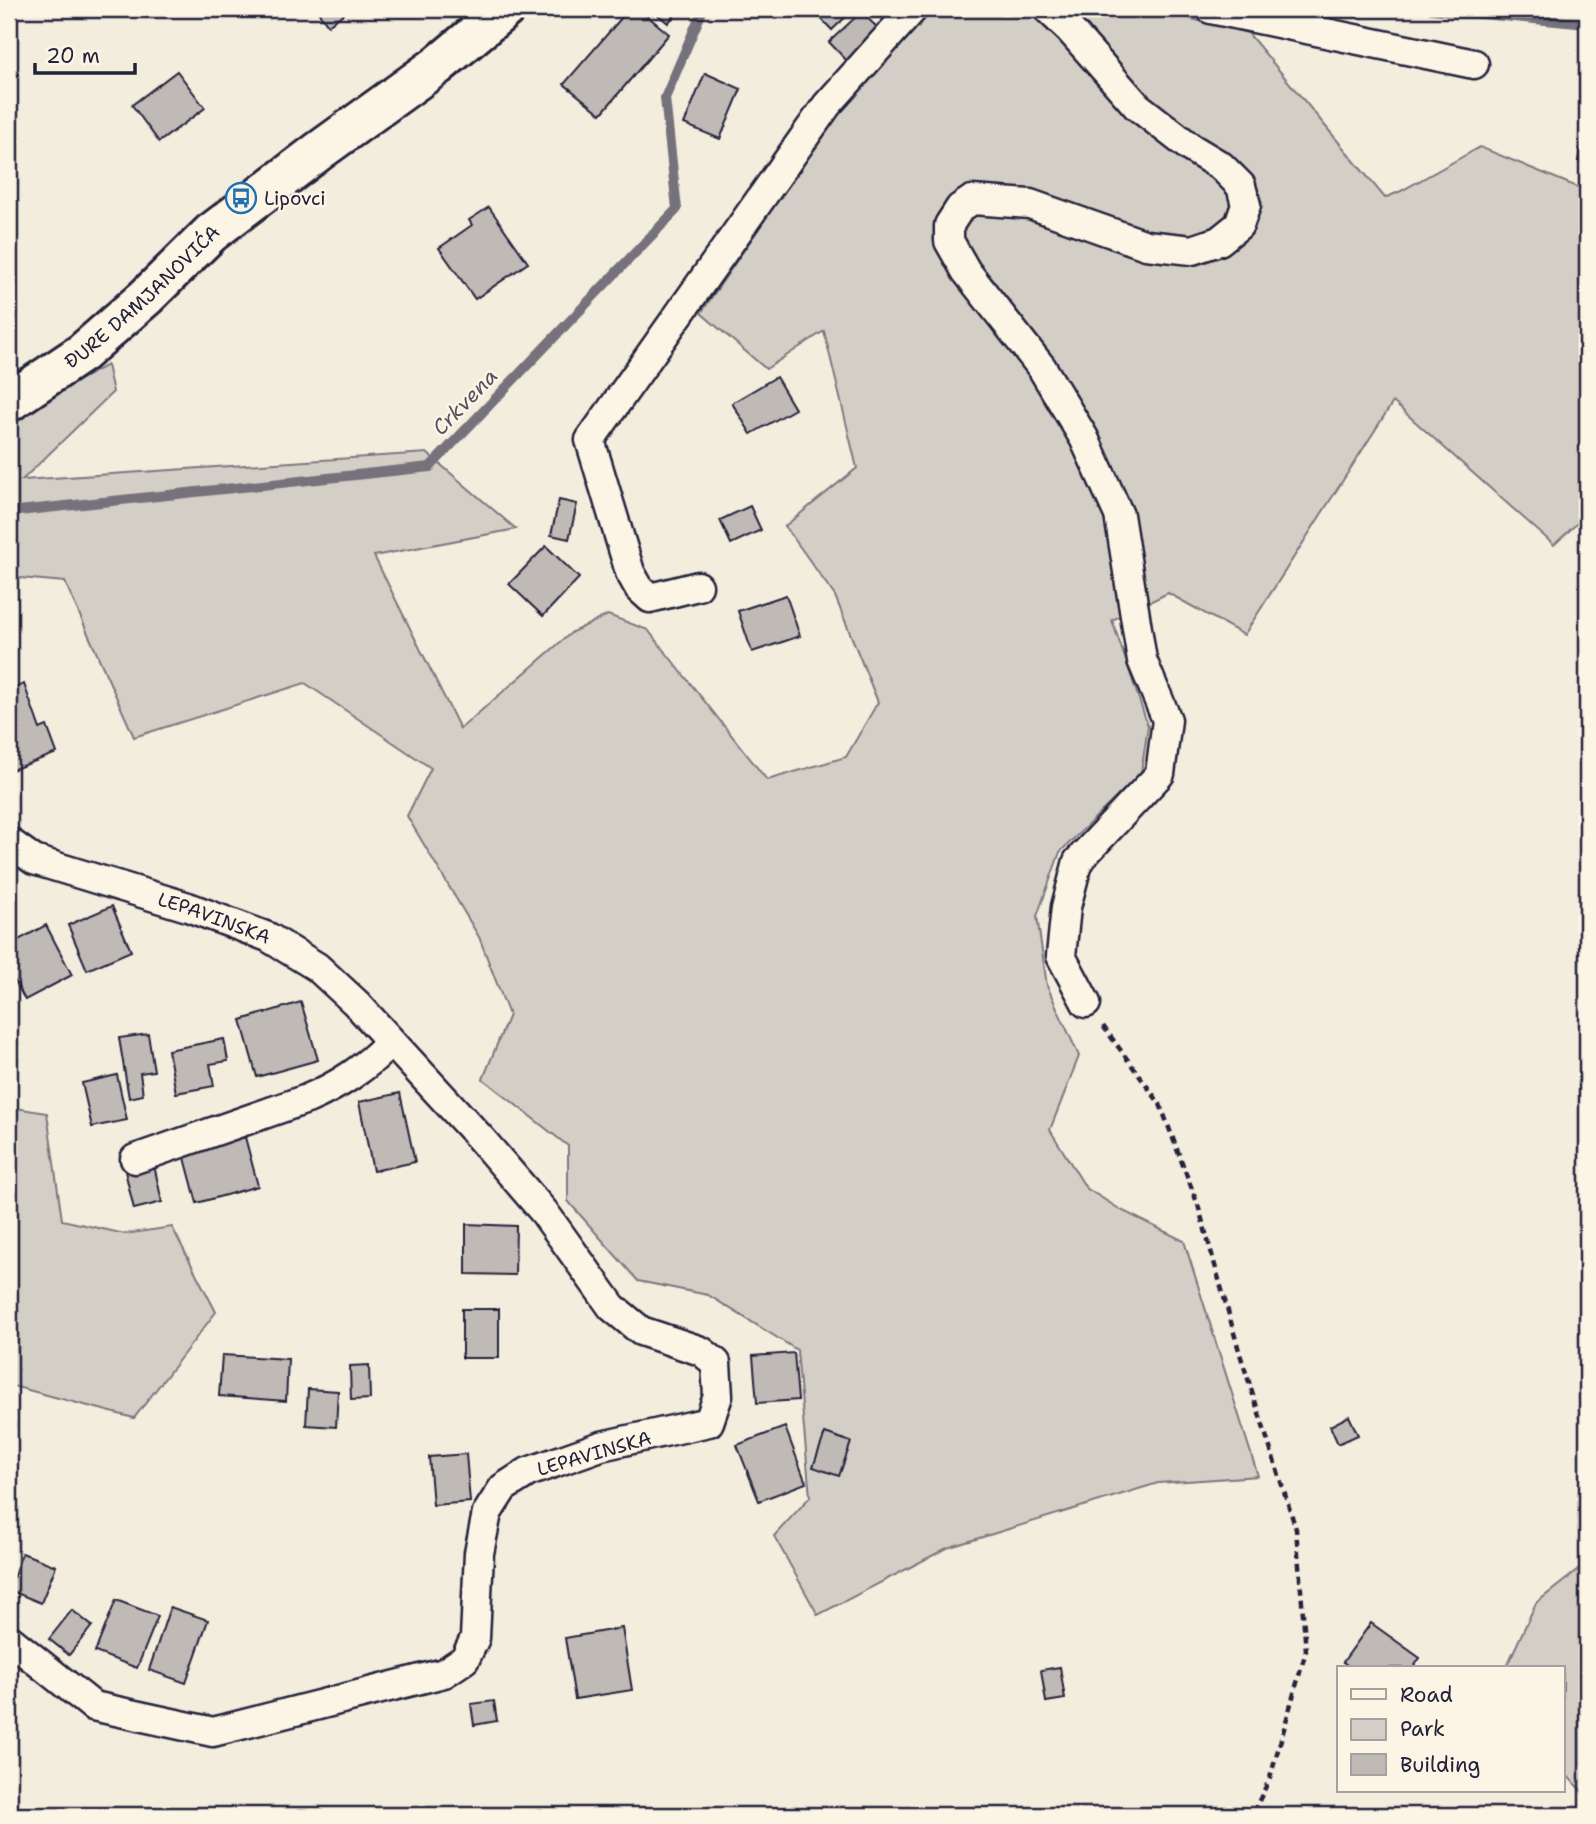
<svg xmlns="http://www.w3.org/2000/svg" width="1596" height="1824" viewBox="0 0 1596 1824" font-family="'Shantell Sans',sans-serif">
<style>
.green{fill:#d4cfc6;stroke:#7b7880;stroke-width:2}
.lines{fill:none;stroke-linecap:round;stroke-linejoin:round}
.stream{stroke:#75727b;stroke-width:10}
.building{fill:#bfbab6;stroke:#22223b;stroke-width:2}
.minor-casing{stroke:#22223b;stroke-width:33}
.primary-casing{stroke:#22223b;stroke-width:44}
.path{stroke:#22223b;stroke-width:4.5;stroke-dasharray:7 5;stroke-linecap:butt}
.minor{stroke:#fcf5e5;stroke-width:28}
.primary{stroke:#fcf5e5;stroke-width:38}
.labels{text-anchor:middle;stroke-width:5;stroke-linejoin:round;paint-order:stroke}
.poi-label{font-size:19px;fill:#22223b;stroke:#fcf5e5;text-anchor:start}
.street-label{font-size:19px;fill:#22223b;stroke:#fcf5e5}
.water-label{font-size:21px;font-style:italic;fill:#525160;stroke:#fcf5e5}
</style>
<rect width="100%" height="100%" fill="#f3edde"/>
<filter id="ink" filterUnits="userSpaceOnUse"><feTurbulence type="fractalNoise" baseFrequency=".0143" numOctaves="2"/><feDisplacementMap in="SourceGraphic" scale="14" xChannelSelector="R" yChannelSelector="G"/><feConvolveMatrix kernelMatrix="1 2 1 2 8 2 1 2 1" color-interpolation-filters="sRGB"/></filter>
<g filter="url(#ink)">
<g class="green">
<polygon points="925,9 1151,9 1248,33 1385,198 1401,191 1480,147 1587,191 1587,514 1554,545 1393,402 1244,635 1168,593 1112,620 1148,726 1141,773 1060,852 1037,916 1047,986 1079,1056 1050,1130 1086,1188 1121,1210 1184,1241 1258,1476 1158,1483 947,1548 818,1615 774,1536 810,1497 797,1350 708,1295 638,1281 568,1201 568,1146 483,1079 509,1015 479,937 407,816 431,768 305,683 134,737 65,582 9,577 9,418 107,365 113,392 22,480 427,453 516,529 374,556 460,729 572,632 608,615 648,630 767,780 846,757 878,702 835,596 785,526 857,468 824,331 766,369 701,313 861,79"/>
<polygon points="9,1107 47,1113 62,1220 125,1234 172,1227 216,1312 134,1418 9,1385"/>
<polygon points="1587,1563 1587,1797 1563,1771 1563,1668 1506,1668 1536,1603"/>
</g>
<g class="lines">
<g class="stream">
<polyline points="1432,9 1587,24"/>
<polyline points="9,512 430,467 677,209 665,98 703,9"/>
</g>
</g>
<g class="building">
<polygon points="316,9 350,9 328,25"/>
<polygon points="629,9 639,9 669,34 601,114 564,84"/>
<polygon points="651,9 680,9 668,23"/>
<polygon points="812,9 854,9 832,30"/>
<polygon points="861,12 881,31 849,63 829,42"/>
<polygon points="177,71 205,108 159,142 132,105"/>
<polygon points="705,73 741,89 720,139 684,124"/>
<polygon points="1587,112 1587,163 1578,161"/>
<polygon points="489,207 528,263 475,299 439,248 472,225 469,220"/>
<polygon points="776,377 795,409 751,434 732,403"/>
<polygon points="559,500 577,504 569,539 551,535"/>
<polygon points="750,506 761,530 731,544 720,520"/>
<polygon points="546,546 579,578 543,616 509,584"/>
<polygon points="786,595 800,636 752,652 738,611"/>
<polygon points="24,684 40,729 47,726 57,753 9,771 9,690"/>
<polygon points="112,906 131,951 87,970 68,925"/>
<polygon points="46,925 72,975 25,1000 9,970 9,945"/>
<polygon points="301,1002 318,1060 257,1077 241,1020"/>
<polygon points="148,1034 154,1071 140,1073 143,1095 129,1098 119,1038"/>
<polygon points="224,1039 228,1061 210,1064 214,1086 176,1093 168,1050"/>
<polygon points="117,1075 127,1120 92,1127 82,1083"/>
<polygon points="400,1093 415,1162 373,1171 359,1102"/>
<polygon points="245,1137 258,1186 197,1203 184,1154"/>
<polygon points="154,1165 162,1202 134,1209 125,1171"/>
<polygon points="466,1224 516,1226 515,1275 466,1274"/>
<rect x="462" y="1309" width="37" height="49"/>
<polygon points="794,1353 798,1400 757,1403 753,1356"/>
<polygon points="222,1355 288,1359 286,1401 219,1396"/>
<polygon points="369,1365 370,1399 351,1400 350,1366"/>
<polygon points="308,1389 338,1391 336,1427 306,1425"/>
<polygon points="1349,1416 1358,1435 1338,1444 1330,1426"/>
<polygon points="785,1427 806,1483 759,1501 737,1445"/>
<polygon points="825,1433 851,1442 839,1476 813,1467"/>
<polygon points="466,1454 470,1502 433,1505 429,1457"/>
<polygon points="22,1553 56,1566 41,1603 9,1590"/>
<polygon points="116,1600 158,1616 137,1668 95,1652"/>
<polygon points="170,1607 208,1620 186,1683 149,1670"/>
<polygon points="72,1610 92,1626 69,1655 49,1639"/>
<polygon points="1371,1623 1420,1658 1413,1668 1351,1668 1343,1662"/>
<polygon points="622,1628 632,1690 575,1699 565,1638"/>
<polygon points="1060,1667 1065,1699 1046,1702 1041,1670"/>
<polygon points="494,1701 497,1721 474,1725 471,1704"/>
</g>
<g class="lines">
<g class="minor-casing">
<g id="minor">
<polyline points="1048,9 1071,31 1137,106 1191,148 1221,166 1241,186 1246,205 1239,225 1219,241 1192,250 1146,245 1030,204 972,200 960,208 949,225 949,241 966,271 1042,368 1084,438 1119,515 1142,660 1167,720 1160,774 1078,861 1066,907 1061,956 1086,1003"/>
<polyline points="1211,9 1474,64"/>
<polyline points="698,586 650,598 639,588 630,572 590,440 827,105 913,9"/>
<path id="s1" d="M9,842L34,860L188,907L268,937L317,967L356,1003L482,1140L544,1212L612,1307L641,1331L701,1351L716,1363L718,1396L709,1422L601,1446L528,1472L503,1488L487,1513L479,1553L475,1638L465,1659L444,1673L213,1732L93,1706L9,1639"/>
<path d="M135,1159L307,1099C340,1085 365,1068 391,1042"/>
</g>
</g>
<g class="primary-casing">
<g id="primary">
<path id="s2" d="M9,402L82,353L146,297L211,233L319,151L438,65L505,9"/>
</g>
</g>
<polyline class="path" points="1103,1026 1160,1104 1198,1205 1240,1354 1296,1529 1306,1651 1270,1778 1252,1815"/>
<use href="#minor" class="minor"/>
<use href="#primary" class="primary"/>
</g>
</g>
<defs>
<g id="bus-ring" transform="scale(1.575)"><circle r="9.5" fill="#fcf5e5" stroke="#1f6fb2" stroke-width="1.5"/><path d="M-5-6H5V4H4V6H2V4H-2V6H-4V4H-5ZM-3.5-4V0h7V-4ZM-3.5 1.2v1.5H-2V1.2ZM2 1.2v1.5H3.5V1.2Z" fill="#1f6fb2"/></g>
</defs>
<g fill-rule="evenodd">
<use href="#bus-ring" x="241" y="198"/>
</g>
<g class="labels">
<g class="poi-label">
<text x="264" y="205">Lipovci</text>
</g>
<g class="street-label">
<text dy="7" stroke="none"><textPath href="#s2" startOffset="170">ĐURE DAMJANOVIĆA</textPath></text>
<text dy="7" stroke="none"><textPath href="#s1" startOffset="220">LEPAVINSKA</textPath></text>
<text transform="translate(594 1453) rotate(-16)" y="7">LEPAVINSKA</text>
</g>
<g class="water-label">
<text transform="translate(465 402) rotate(-46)" y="7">Crkvena</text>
</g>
</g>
<rect width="1596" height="1824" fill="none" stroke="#fcf5e5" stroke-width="35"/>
<rect x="18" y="18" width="1561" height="1789" fill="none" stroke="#22223b" stroke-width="2.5" filter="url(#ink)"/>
<rect x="1337" y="1666" width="228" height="126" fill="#fcf5e5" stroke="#a5a1a1" stroke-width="2"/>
<rect x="1351" y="1689" width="35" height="10" fill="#fcf5e5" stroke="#a5a1a1" stroke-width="2"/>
<text x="1400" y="1702" font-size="21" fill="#22223b">Road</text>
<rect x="1351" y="1719" width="35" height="21" fill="#d4cfc6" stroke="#a5a1a1" stroke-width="2"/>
<text x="1400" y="1736" font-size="21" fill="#22223b">Park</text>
<rect x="1351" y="1754" width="35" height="21" fill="#bfbab6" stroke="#a5a1a1" stroke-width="2"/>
<text x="1400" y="1772" font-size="21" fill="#22223b">Building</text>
<path d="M35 63v10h100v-10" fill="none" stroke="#22223b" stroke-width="3.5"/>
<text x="46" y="63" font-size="21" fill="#22223b" stroke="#fcf5e5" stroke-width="5" paint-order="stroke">20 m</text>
</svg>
